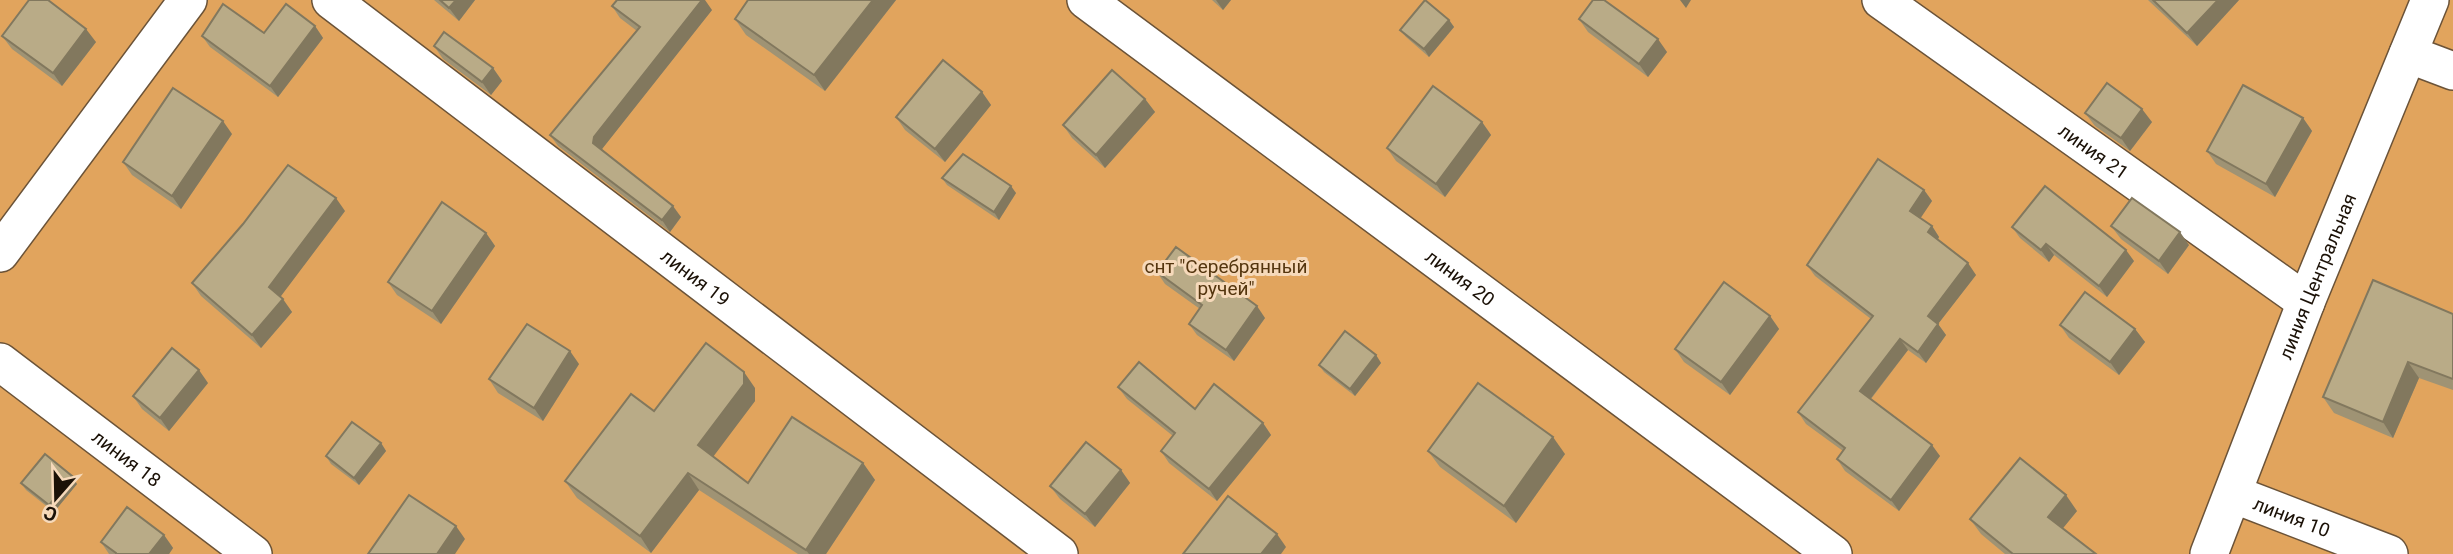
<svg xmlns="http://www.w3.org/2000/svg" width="2453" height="554" viewBox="0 0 2453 554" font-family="Roboto,sans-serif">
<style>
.green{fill:#e1a45d}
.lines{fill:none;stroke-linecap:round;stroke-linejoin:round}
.street-casing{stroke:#6b5338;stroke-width:40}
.street{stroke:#fff;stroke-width:37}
.wall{fill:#9f9374}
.shaded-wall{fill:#82785e}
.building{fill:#b9ab87;stroke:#82785e;stroke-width:2}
.labels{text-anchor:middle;stroke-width:6;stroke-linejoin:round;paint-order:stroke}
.street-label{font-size:19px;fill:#1b1107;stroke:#f6d9ba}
.park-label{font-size:19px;fill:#54350e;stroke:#f6d9ba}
</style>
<rect width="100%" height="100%" fill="#f6d9ba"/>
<rect class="green" x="0" y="0" width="2453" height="554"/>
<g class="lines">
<g class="street-casing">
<g id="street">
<path id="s1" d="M331,0L1059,554"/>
<path id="s2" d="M1086,0L1833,554"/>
<path id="s3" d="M1881,0L2306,302"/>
<polyline points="2408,54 2453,71"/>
<polyline points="0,253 188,0"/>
<path id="s4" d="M0,362L253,554"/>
<path id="s5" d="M2233,494L2389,554"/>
<path id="s6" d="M2209,554L2306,302L2430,0"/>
</g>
</g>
<use href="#street" class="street"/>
</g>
<g class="wall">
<polygon points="434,0 475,0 459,21"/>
<polygon points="748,0 896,0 825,91 746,35 735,19"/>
<polygon points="1212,0 1231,0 1223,10"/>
<polygon points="2148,0 2239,0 2197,46"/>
<polygon points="612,6 712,10 602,149 681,217 670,232 558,146 550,135 637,31 620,18"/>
<polygon points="1579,19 1667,52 1648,77 1588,32"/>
<polygon points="1449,20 1454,27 1429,57 1406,37 1400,30"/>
<polygon points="315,26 323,38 278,97 210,47 202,36 264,33"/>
<polygon points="2,36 96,42 62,86 12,49"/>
<polygon points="434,46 493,68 502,81 491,95 443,59"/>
<polygon points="982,92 991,105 945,162 905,130 896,117"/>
<polygon points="1145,99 1155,112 1105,168 1072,138 1063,125"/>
<polygon points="2085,113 2152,122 2130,151 2095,126"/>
<polygon points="2303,118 2312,131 2275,197 2216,164 2207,151"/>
<polygon points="1482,122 1491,135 1445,197 1396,161 1387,148"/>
<polygon points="232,134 181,209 132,175 123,162"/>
<polygon points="942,178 1016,193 999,220 947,185"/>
<polygon points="1924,190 1932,201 1920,218 1932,226 1939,237 1938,240 1976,275 1938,324 1946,335 1926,363 1908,350 1871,399 1940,456 1899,511 1845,471 1837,459 1843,451 1806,424 1798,412 1871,319 1815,276 1807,265"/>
<polygon points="345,211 280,297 292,312 261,348 201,296 192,283"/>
<polygon points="2111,226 2189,245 2168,274 2121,239"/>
<polygon points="2012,227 2134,261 2107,297 2054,255 2049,262 2020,238"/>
<polygon points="486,233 495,246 441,324 397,295 388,282"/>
<polygon points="1157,272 1265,318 1234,361 1197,335 1189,324 1200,309 1165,284"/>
<polygon points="2453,314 2453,390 2419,378 2393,438 2334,413 2323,397"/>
<polygon points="1770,316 1779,329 1730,395 1684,362 1675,349"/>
<polygon points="2060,325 2135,329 2145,342 2119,375 2069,338"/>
<polygon points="1376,355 1381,363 1355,396 1324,372 1319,365"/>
<polygon points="579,364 543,421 498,393 489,379"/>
<polygon points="208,383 169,431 142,409 133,396"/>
<polygon points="1118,387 1195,409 1263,423 1271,435 1217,501 1169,463 1161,451 1173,436 1127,399"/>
<polygon points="755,388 755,401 713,456 748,483 863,463 875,480 826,554 798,554 699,490 651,553 577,498 565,481 654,411"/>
<polygon points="381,443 386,451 359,485 331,464 326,456"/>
<polygon points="1428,451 1565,454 1516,523 1440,467"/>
<polygon points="1121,470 1130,483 1095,527 1060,499 1050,486"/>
<polygon points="21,483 77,484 54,512 26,490"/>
<polygon points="2077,511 2063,528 2096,554 2005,554 1981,534 1970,519"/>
<polygon points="164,535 173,548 169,554 109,554 101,542"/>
</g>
<g class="shaded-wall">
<polygon points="456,0 475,0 459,21 449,8"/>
<polygon points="702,0 705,0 712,10 602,149 601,154 593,143 594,137"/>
<polygon points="873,0 896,0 825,91 814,75"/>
<polygon points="1216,0 1231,0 1223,10"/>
<polygon points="1680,0 1691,0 1686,8"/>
<polygon points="2218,0 2239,0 2197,46 2187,33"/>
<polygon points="1449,20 1454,27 1429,57 1424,49"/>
<polygon points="315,26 323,38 278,97 270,86"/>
<polygon points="86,29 96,42 62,86 53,73"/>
<polygon points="1658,39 1667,52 1648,77 1639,64"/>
<polygon points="493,68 502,81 491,95 482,82"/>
<polygon points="982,92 991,105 945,162 935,149"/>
<polygon points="1145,99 1155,112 1105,168 1096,155"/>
<polygon points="2142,109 2152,122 2130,151 2121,138"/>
<polygon points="2303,118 2312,131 2275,197 2266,184"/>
<polygon points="223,121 232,134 181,209 172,196"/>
<polygon points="1482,122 1491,135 1445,197 1436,184"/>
<polygon points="1011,186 1016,193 999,220 994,212"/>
<polygon points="1924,190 1932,201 1918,222 1910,211"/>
<polygon points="336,198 345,211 278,300 269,287"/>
<polygon points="673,206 681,217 670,232 662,220"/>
<polygon points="1932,226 1939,237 1935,243 1928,232"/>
<polygon points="2180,232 2189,245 2168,274 2159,261"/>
<polygon points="486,233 495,246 441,324 432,311"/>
<polygon points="2046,244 2054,255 2049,262 2041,250"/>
<polygon points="2126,250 2134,261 2107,297 2099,286"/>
<polygon points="1968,263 1976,275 1938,324 1946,335 1926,363 1918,352 1928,316"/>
<polygon points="283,299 292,312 261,348 252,335"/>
<polygon points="1257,306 1265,318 1234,361 1226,350"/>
<polygon points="1770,316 1779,329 1730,395 1721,382"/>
<polygon points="2135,329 2145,342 2119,375 2110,362"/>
<polygon points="1900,339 1908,350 1868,402 1860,391"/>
<polygon points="570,351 579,364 543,421 534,408"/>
<polygon points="1376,355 1381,363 1355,396 1350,389"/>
<polygon points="2408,362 2419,378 2393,438 2383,422"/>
<polygon points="199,370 208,383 169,431 160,418"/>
<polygon points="744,372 755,388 755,401 710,461 698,445"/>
<polygon points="1263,423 1271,435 1217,501 1209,489"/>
<polygon points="1553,437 1565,454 1516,523 1504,506"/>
<polygon points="381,443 386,451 359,485 354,478"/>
<polygon points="1932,445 1940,456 1899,511 1891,500"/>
<polygon points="863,463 875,480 826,554 809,554 806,550"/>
<polygon points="1121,470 1130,483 1095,527 1085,514"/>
<polygon points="688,473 699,490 651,553 640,536"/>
<polygon points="72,476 77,484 54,512 49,505"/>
<polygon points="2066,495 2077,511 2059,533 2048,517"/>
<polygon points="456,526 465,539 455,554 437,554"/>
<polygon points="1277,534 1286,547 1281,554 1261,554"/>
<polygon points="164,535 173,548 169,554 149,554"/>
</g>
<g class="building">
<polygon points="29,0 48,0 86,29 53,73 2,36"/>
<polygon points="440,0 456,0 449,8"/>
<polygon points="617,0 702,0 594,137 593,143 673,206 662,220 550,135 640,27 612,6"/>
<polygon points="748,0 873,0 814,75 735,19"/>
<polygon points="1425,0 1449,20 1424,49 1400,30"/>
<polygon points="1593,0 1604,0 1658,39 1639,64 1579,19"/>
<polygon points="2153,0 2218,0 2187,33"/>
<polygon points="223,4 264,33 286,4 315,26 270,86 202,36"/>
<polygon points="444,32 493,68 482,82 434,46"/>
<polygon points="943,60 982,92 935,149 896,117"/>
<polygon points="1112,70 1145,99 1096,155 1063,125"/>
<polygon points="2107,83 2142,109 2121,138 2085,113"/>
<polygon points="2243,85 2303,118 2266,184 2207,151"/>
<polygon points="1433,86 1482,122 1436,184 1387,148"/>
<polygon points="173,88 223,121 172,196 123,162"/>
<polygon points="963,154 1011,186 994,212 942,178"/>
<polygon points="1878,159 1924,190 1910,211 1932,226 1928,232 1968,263 1928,316 1938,324 1918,352 1900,339 1860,391 1932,445 1891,500 1837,459 1845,448 1798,412 1873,316 1807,265"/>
<polygon points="288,165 336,198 269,287 283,299 252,335 192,283 243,224"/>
<polygon points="2045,186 2126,250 2099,286 2046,244 2041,250 2012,227"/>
<polygon points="2132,198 2180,232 2159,261 2111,226"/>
<polygon points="442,202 486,233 432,311 388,282"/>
<polygon points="1176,247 1257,306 1226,350 1189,324 1202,305 1157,272"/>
<polygon points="2373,280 2453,314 2453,379 2408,362 2383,422 2323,397"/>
<polygon points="1724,282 1770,316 1721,382 1675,349"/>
<polygon points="2085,292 2135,329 2110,362 2060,325"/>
<polygon points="527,324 570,351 534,408 489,379"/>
<polygon points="1345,331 1376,355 1350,389 1319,365"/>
<polygon points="706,343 744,372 744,384 698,445 748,483 792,417 863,463 806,550 688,473 640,536 565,481 631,394 654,411"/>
<polygon points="172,348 199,370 160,418 133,396"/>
<polygon points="1139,362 1195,409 1214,384 1263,423 1209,489 1161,451 1175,433 1118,387"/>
<polygon points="1478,383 1553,437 1504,506 1428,451"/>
<polygon points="352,422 381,443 354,478 326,456"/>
<polygon points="1086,442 1121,470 1085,514 1050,486"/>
<polygon points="45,454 72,476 49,505 21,483"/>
<polygon points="2020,458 2066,495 2048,517 2096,554 2013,554 1970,519"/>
<polygon points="409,495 456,526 437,554 368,554"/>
<polygon points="1228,496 1277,534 1261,554 1183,554"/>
<polygon points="127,507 164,535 149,554 116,554 116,553 101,542"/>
</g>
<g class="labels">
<g class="street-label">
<text dy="7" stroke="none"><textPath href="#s3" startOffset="261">линия 21</textPath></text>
<text dy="7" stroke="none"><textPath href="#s6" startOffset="298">линия Центральная</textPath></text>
<text dy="7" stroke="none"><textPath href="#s1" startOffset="458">линия 19</textPath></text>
<text dy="7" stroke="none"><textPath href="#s2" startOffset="466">линия 20</textPath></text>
<text dy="7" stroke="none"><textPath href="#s4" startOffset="159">линия 18</textPath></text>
<text dy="7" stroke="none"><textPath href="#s5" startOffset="63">линия 10</textPath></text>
</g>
<g class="park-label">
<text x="1226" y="273">снт "Серебрянный<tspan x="1226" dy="22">ручей"</tspan></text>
</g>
</g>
<g transform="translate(56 498) rotate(200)" stroke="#f6d9ba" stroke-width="5" paint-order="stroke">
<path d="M0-5L12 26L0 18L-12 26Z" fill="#1b1107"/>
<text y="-10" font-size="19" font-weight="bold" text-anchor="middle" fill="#1b1107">С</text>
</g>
</svg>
